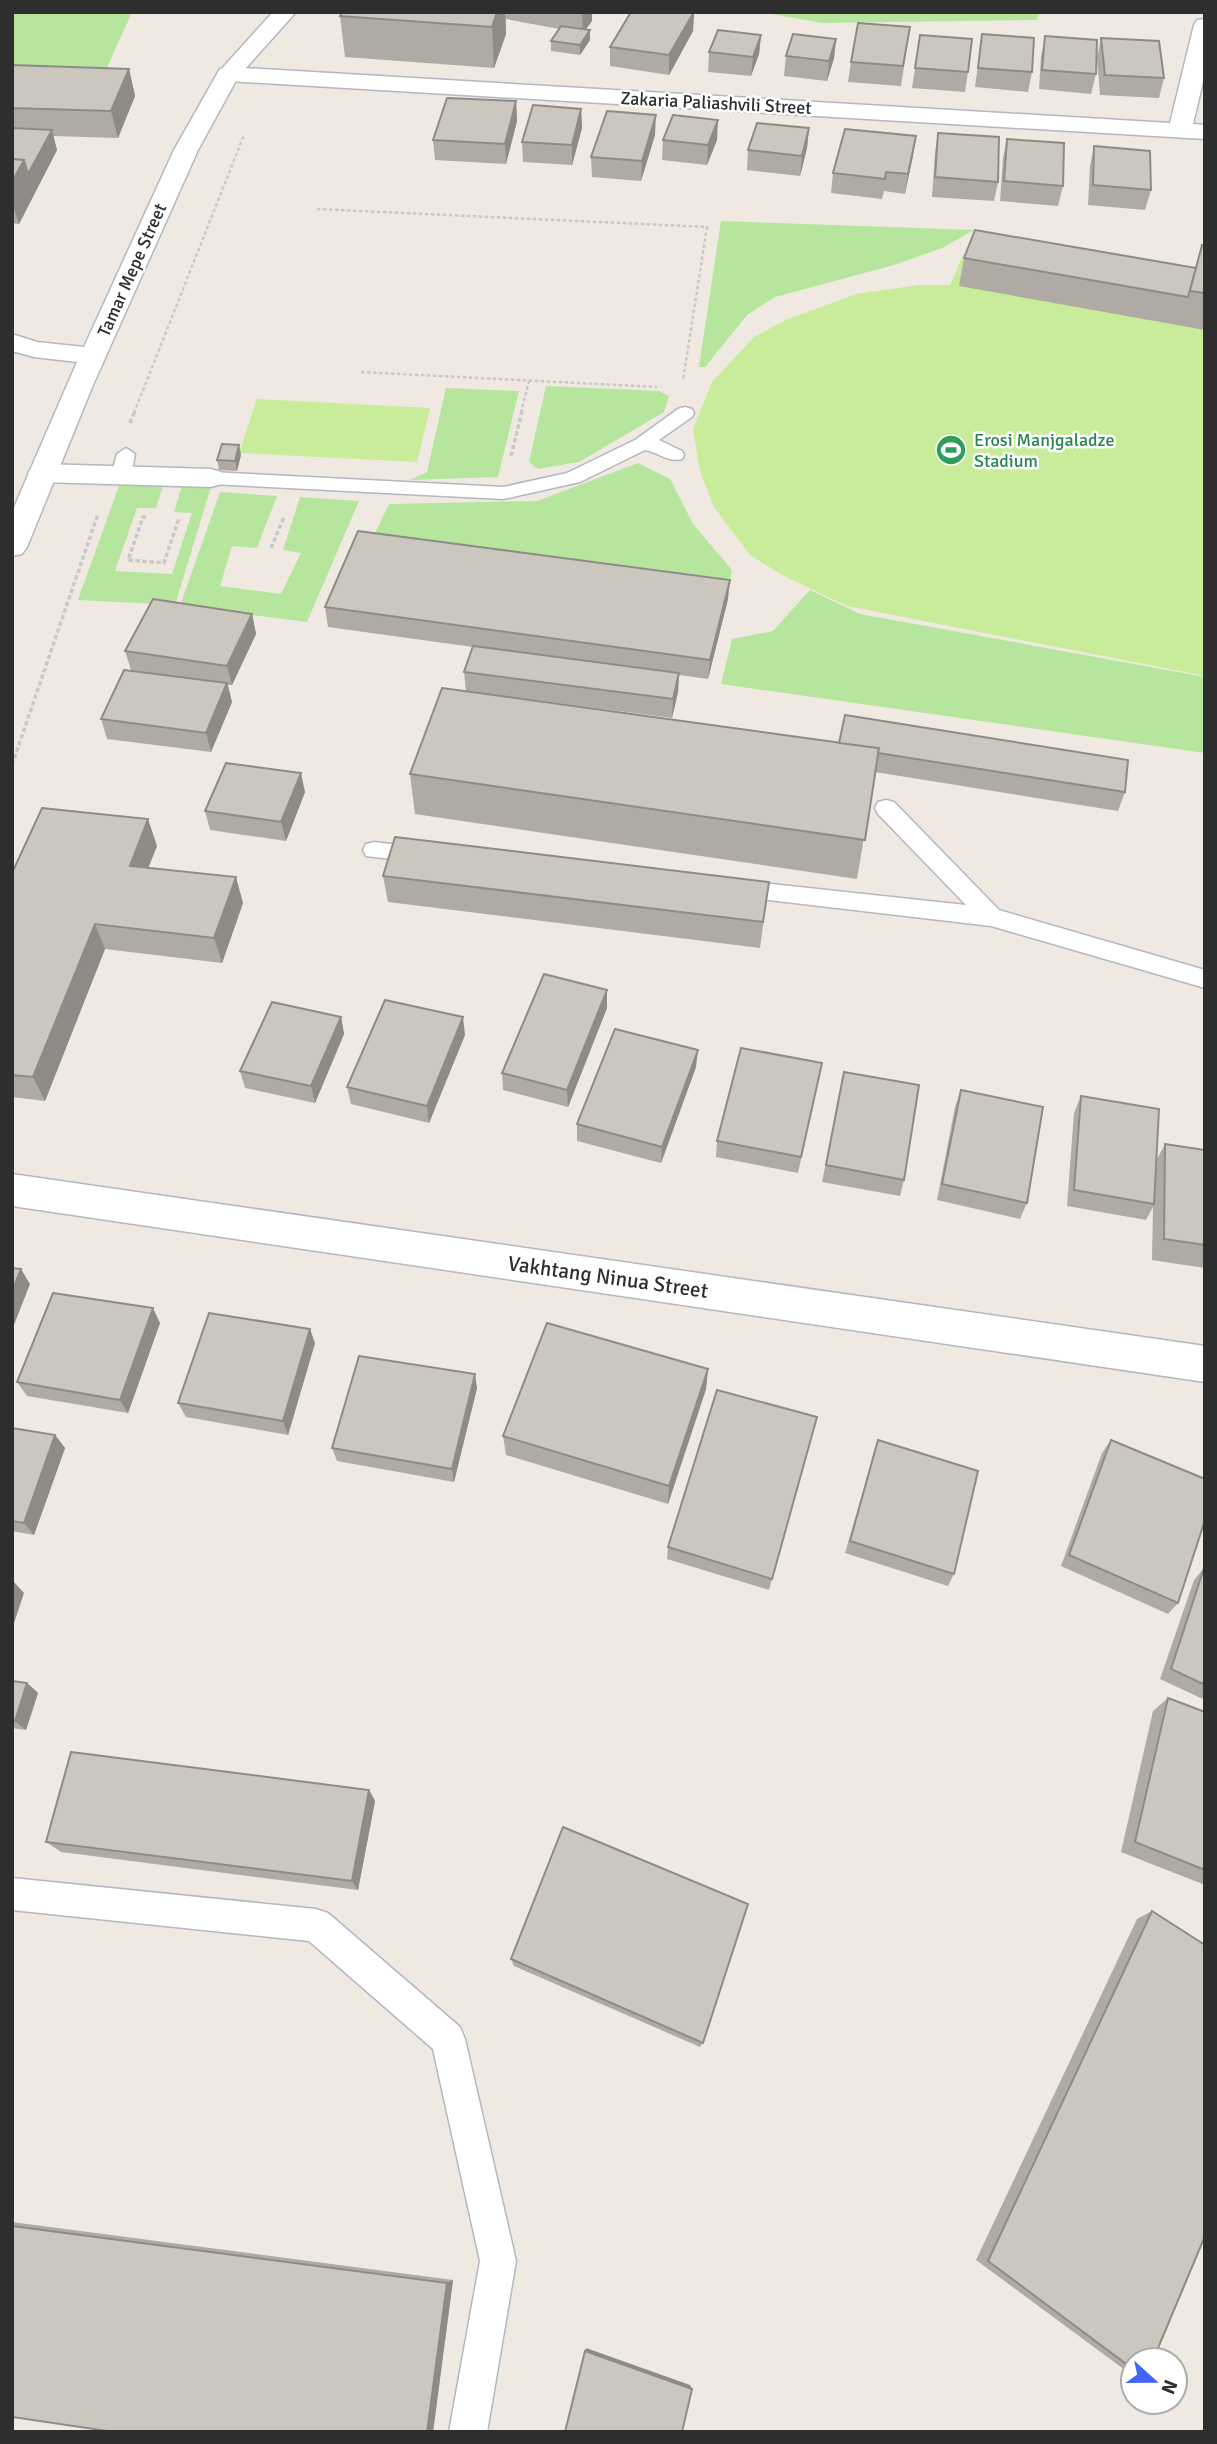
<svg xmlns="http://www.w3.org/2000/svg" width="1217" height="2444" viewBox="0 0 1217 2444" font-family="Signika,sans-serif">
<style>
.green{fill:#b6e59e}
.pitch{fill:#c9ec9a}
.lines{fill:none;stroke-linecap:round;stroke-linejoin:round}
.lane-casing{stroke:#b4b7c1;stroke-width:3}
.street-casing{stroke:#b4b7c1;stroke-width:3}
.secondary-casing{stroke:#b4b7c1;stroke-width:3}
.path-far1{stroke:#c9c9c9;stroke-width:2.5;stroke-dasharray:3.5 2.5;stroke-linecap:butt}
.path{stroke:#c9c9c9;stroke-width:3.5;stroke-dasharray:4.5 2.5;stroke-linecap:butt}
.lane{fill:#fff;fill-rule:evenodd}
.street{fill:#fff;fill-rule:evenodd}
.secondary{fill:#fff;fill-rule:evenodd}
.wall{fill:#afaba4}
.shaded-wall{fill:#8e8b86}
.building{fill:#cbc7bf;stroke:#8e8b86;stroke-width:2}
.labels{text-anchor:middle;stroke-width:5;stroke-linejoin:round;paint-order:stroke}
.far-street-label{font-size:18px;fill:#2e2e2e;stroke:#fff}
.far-leisure-label{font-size:18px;fill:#27864d;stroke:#fff;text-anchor:start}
.street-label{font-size:21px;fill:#2e2e2e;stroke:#fff}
</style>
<rect width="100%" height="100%" fill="#efe9e1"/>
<g class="green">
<polygon points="12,12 132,12 104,74 12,68"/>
<polygon points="761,12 1040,12 1037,20 823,23"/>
<polygon points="721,221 974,230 942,248 894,265 775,297 747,315 705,367 699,367"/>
<polygon points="546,386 659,391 669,396 664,412 579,462 538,469 529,462"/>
<polygon points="446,388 519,391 498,477 410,480 427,472"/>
<polygon points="638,463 670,479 693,524 732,570 729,588 369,546 389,504 537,501"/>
<polygon points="120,483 163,485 156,508 137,508 115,571 172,574 192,513 174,512 182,486 211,487 175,605 78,600"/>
<polygon points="220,492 277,496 257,548 232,546 220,586 281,594 301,553 283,550 300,497 359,501 307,622 180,606"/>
<polygon points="810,590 860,614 1205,677 1205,753 721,684 732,639 773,631"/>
</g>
<g class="pitch">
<polygon points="963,255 1169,290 1205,276 1205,676 847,606 784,576 750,555 714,507 700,471 693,429 712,382 754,337 786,320 856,294 919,285 950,285"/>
<polygon points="257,399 430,408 417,462 239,453"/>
</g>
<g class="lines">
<g class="lane-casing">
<g id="lane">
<path d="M685,407L692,409L694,413L692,417L659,440L682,451L684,455L682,459C668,463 658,452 645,450L580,482L503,499L211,484L201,478L211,472L503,487L567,473L635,440L678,409Z"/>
<polygon points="126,448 135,454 131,476 121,482 111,476 117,454"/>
<polygon points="886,800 894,802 999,910 1205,970 1205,988 991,926 726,895 722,889 726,883 734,880 966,905 878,814 875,808 878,802"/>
<polygon points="374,842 432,849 435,855 432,861 424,863 366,856 363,850 366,844"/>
<polygon points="12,1878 316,1909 328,1913 460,2027 465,2039 516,2261 487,2432 449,2432 480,2261 433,2049 309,1941 12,1910"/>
</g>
</g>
<g class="street-casing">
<g id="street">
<polygon points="1205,19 1205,73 1193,124 1205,125 1205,139 228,81 220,79 217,74 220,69 228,67 1170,123 1194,25 1197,20"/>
<polygon points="42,464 211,469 221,472 225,478 221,484 211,487 42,482 32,479 28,473 32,467"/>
<polygon points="12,1174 1205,1346 1205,1382 12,1206"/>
</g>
</g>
<g class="secondary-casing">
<polygon id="secondary" points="273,12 296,12 238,77 198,150 93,385 27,547 22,554 12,556 12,512 77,362 34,357 12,351 12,334 37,342 84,347 174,150 217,74"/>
</g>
<g class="path-far1">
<polyline points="317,209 707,227 683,380"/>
<polyline points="361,372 657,387"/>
<polyline points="134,413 244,135"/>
<polyline points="521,413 529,381"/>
</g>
<g class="path">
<polyline points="130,423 135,411"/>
<polyline points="511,456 522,411"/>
<polyline points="146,517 143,517 128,560 164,563 179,518"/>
<polyline points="271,548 284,517"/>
<polyline points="12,765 98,514"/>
</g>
<use href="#lane" class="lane"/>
<use href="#street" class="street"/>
<use href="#secondary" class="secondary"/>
</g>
<g class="wall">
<polygon points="342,12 592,12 592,21 586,29 590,30 590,40 580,55 551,51 551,41 559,29 506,19 506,34 494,68 345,57 340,16"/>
<polygon points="694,12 693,31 669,75 610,66 610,47"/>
<polygon points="910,27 901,86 848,82 851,62"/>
<polygon points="982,34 1032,72 1028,92 975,87"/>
<polygon points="761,35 759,54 751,76 708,72 709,52"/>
<polygon points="920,35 968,72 965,92 912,88"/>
<polygon points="1045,36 1096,74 1091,94 1039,89 1041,56"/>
<polygon points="1101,38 1164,78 1159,98 1100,95 1097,58"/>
<polygon points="836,39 834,58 827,81 784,76 786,56"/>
<polygon points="12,65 129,69 135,96 118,138 53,136 57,150 19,224 12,223"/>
<polygon points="516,101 517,121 506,164 435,160 433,140"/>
<polygon points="581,109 582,128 572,165 523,162 522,142"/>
<polygon points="809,128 807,148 800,176 747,170 748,150"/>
<polygon points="938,133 998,182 994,201 932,197 935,153"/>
<polygon points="655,135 641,181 592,177 591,157"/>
<polygon points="916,136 905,194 884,191 882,199 831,193 833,173"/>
<polygon points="1007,139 1063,186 1058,206 1000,201 1003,158"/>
<polygon points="663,140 717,140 707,165 662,160"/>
<polygon points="1094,146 1151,190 1145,210 1088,205 1090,166"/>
<polygon points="1202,245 1205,245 1205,330 959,286 964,258 1195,268"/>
<polygon points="241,455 237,471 219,470 217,460"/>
<polygon points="728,599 708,679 679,675 678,692 672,718 466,691 464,672 473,647 328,627 325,607"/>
<polygon points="252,614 256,634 232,685 228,685 232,702 211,752 107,739 101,719 163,675 131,670 125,651"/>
<polygon points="839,743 1125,792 1118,811 875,772 857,879 415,814 410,774"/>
<polygon points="305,792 286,841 210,830 205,811"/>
<polygon points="157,846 148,868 243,903 222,963 105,949 45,1101 12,1097 12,873"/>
<polygon points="383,876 769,882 760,948 388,902"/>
<polygon points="607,990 607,1008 568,1107 503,1090 502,1073"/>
<polygon points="341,1017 344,1034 315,1103 245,1088 240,1071"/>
<polygon points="465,1035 429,1123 351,1104 347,1087"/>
<polygon points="822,1063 798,1173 716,1157 717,1141"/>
<polygon points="696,1067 661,1163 577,1141 577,1124"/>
<polygon points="844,1072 904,1180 900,1196 822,1182"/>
<polygon points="961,1090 1027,1203 1020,1219 937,1200 955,1107"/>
<polygon points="1081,1096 1156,1161 1165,1144 1205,1150 1205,1268 1152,1260 1153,1207 1146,1220 1067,1206 1074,1113"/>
<polygon points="160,1323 128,1413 27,1396 17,1382"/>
<polygon points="315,1343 288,1435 186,1417 178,1403"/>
<polygon points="708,1369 706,1389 668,1504 506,1455 503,1436"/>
<polygon points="477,1388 454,1482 337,1461 332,1448"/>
<polygon points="817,1417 769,1590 667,1559 668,1547"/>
<polygon points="12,1428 55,1435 65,1448 34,1535 12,1531"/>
<polygon points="878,1440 954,1574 948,1586 845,1553"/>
<polygon points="1111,1440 1178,1603 1168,1614 1061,1566 1102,1453"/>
<polygon points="1204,1568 1205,1569 1205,1700 1160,1679 1194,1580"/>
<polygon points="12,1681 27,1683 38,1693 26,1730 12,1728"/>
<polygon points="1168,1698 1205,1712 1205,1885 1121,1852 1153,1711"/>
<polygon points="369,1790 375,1801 358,1890 61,1852 46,1842"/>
<polygon points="1152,1911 1133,2360 1133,2374 1129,2373 976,2260 1137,1919"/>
<polygon points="511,1959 703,2043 700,2047 514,1966"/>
<polygon points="12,2222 453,2280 433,2432 12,2417"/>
</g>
<g class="shaded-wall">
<polygon points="497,12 505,12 506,34 494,68 492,27"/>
<polygon points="584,12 592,12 592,21 583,33 582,14"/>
<polygon points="694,12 693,31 669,75 669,55"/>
<polygon points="590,30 590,40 580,55 580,45"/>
<polygon points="761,35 759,54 751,76 753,57"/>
<polygon points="836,39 834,58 827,81 829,61"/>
<polygon points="129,69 135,96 118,138 111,111"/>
<polygon points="516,101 517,121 506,164 505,144"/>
<polygon points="581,109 582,128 572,165 572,145"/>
<polygon points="656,115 655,135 641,181 642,161"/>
<polygon points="718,120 717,140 707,165 708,145"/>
<polygon points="809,128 807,148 800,176 802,156"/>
<polygon points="52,130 57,150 19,224 12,203 12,182 24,160"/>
<polygon points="916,136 913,156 905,194 908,174"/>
<polygon points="239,445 241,455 237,471 235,461"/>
<polygon points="730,580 728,599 708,679 710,660"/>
<polygon points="252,614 256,634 232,685 227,666"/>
<polygon points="679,673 678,692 672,718 673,699"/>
<polygon points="227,683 232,702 211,752 206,733"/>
<polygon points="301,773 305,792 286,841 281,822"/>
<polygon points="148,819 157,846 139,891 130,866"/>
<polygon points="236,877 243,903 222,963 214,938"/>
<polygon points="95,924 105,949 45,1101 33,1077"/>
<polygon points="607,990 607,1008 568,1107 567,1090"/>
<polygon points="341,1017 344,1034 315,1103 311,1086"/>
<polygon points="463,1017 465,1035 429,1123 427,1106"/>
<polygon points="698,1050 696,1067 661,1163 662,1147"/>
<polygon points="21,1269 30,1284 12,1330 12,1291"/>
<polygon points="153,1308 160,1323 128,1413 120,1400"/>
<polygon points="310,1329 315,1343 288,1435 283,1421"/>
<polygon points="708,1369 706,1389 668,1504 669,1486"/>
<polygon points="475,1374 477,1388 454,1482 452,1469"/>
<polygon points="55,1435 65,1448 34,1535 24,1523"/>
<polygon points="13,1581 24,1593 12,1629 12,1585"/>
<polygon points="27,1683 38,1693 26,1730 15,1721"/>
<polygon points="369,1790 375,1801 358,1890 352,1881"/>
<polygon points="453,2280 433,2432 427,2432 447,2283"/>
<polygon points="586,2348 690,2385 692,2389 585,2351"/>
</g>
<g class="building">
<polygon points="342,12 497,12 492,27 340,16"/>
<polygon points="631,12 694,12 669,55 610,47"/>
<polygon points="858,23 910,27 903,66 851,62"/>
<polygon points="561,26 590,30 580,45 551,41"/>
<polygon points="718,30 761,35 753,57 709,52"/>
<polygon points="793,34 836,39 829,61 786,56"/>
<polygon points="982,34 1034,38 1032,72 978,68"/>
<polygon points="920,35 972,39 968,72 915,68"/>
<polygon points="1045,36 1097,40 1096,74 1042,70"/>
<polygon points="1101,38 1159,41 1164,78 1105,75"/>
<polygon points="12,65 129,69 111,111 12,108"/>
<polygon points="447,98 516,101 505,144 433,140"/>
<polygon points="533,105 581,109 572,145 522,142"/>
<polygon points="607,111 656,115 642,161 591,157"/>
<polygon points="673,115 718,120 708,145 663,140"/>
<polygon points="757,123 809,128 802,156 748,150"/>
<polygon points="12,128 52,130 28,174 24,160 12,159"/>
<polygon points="845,129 916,136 908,174 886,172 885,179 833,173"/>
<polygon points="938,133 999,137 998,182 935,177"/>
<polygon points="1007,139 1064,143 1063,186 1004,181"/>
<polygon points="1094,146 1150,151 1151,190 1093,185"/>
<polygon points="12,159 24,160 12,182"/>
<polygon points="975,230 1196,268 1188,297 964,258"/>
<polygon points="1202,245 1205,245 1205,293 1190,291"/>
<polygon points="222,444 239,445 235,461 217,460"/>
<polygon points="358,531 730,580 710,660 325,607"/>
<polygon points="153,599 252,614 227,666 125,651"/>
<polygon points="473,646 679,673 673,699 464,672"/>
<polygon points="124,670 227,683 206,733 101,719"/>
<polygon points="442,688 879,748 865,840 410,774"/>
<polygon points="845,715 1128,760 1125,792 878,753 879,748 839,743"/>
<polygon points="226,763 301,773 281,822 205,811"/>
<polygon points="42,808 148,819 130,866 236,877 214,938 95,924 33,1077 12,1075 12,873"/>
<polygon points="395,837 769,882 763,922 383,876"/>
<polygon points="544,974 607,990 567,1090 502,1073"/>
<polygon points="385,1000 463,1017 427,1106 347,1087"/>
<polygon points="272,1002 341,1017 311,1086 240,1071"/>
<polygon points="615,1029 698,1050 662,1147 577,1124"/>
<polygon points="741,1048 822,1063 801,1157 717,1141"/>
<polygon points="844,1072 919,1085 904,1180 826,1165"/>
<polygon points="961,1090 1043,1107 1027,1203 942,1184"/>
<polygon points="1081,1096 1159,1109 1154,1204 1074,1190"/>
<polygon points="1165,1144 1205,1150 1205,1245 1164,1239"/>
<polygon points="12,1268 21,1269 12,1291"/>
<polygon points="53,1293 153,1308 120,1400 17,1382"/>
<polygon points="209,1313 310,1329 283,1421 178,1403"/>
<polygon points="547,1323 708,1369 669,1486 503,1436"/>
<polygon points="359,1356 475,1374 452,1469 332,1448"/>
<polygon points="717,1390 817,1417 772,1579 668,1547"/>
<polygon points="12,1428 55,1435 24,1523 12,1521"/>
<polygon points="878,1440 978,1471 954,1574 850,1541"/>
<polygon points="1111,1440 1205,1479 1205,1520 1178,1603 1069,1555"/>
<polygon points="1204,1568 1205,1569 1205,1685 1171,1669"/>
<polygon points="12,1681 27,1683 15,1721 12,1720"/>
<polygon points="1168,1698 1205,1712 1205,1870 1135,1842"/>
<polygon points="71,1752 369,1790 352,1881 46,1842"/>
<polygon points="563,1827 748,1904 703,2043 511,1959"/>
<polygon points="1152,1911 1205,1945 1205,2236 1153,2360 1133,2360 1133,2369 988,2261"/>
<polygon points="12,2226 447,2283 427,2432 114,2432 12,2417"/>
<polygon points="585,2351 692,2389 682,2432 565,2432"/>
</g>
<defs>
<g id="stadium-disc" transform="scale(1.575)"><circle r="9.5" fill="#2e9e5b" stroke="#fff"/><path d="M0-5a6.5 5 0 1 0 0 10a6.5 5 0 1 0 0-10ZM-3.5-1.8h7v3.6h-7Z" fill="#fff"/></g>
</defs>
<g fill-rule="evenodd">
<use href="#stadium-disc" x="951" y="450"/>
</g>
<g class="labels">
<g class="far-street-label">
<text transform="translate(716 103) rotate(3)" y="6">Zakaria Paliashvili Street</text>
<text transform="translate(132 270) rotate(-66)" y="6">Tamar Mepe Street</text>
</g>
<g class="far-leisure-label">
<text x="974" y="446">Erosi Manjgaladze<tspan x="974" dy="21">Stadium</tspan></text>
</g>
<g class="street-label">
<text transform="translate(608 1277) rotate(8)" y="7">Vakhtang Ninua Street</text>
</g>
</g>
<rect width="1217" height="2444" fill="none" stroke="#2e2e2e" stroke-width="28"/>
<g transform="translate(1154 2381) rotate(111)"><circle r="33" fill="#ffffff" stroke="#ababab" stroke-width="2"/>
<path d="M0-5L12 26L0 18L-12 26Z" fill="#4264fb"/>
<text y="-10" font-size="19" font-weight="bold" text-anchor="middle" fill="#2e2e2e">N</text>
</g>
</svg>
